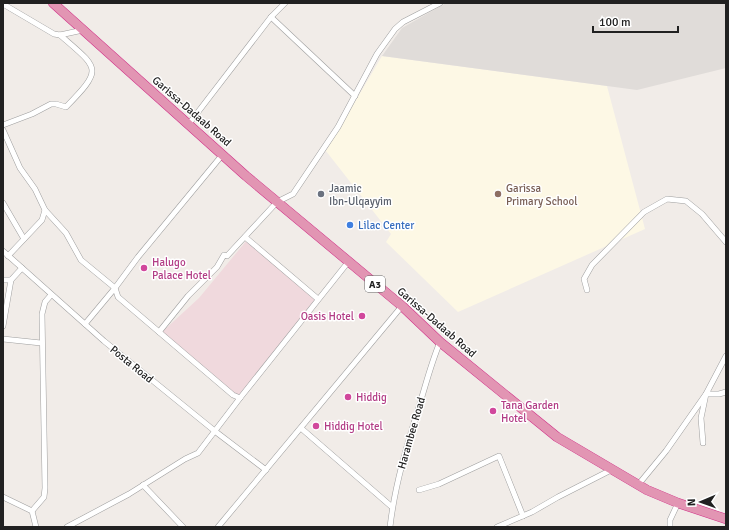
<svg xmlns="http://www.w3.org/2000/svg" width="729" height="530" viewBox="0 0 729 530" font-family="Signika,sans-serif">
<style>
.commercial{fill:#f0d9dd}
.education{fill:#fdf8e5}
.airport{fill:#e0dcd9}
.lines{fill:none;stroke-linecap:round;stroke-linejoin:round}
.street-casing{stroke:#9e9e9e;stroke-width:6}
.highway-casing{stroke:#d13389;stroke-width:10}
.street{stroke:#fff;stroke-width:5}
.highway{stroke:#e295b3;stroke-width:9}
.worship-dot{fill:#6b7280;stroke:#fff;stroke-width:1.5}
.education-dot{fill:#8d6e63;stroke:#fff;stroke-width:1.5}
.shop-dot{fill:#3f7fe0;stroke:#fff;stroke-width:1.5}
.hotel-dot{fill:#d1479c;stroke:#fff;stroke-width:1.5}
.labels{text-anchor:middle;stroke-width:3;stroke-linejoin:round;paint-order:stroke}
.shield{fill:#fff;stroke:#646464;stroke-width:1}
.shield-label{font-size:10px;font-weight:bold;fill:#212121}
.street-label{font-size:11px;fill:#212121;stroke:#fff}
.worship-label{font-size:11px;fill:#5b616d;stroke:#fff;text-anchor:start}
.education-label{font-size:11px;fill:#785e54;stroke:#fff;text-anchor:start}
.shop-label{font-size:11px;fill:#366cbe;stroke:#fff;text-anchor:start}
.hotel-label{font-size:11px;fill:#b23c85;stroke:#fff;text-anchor:start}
</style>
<rect width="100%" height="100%" fill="#f1ece8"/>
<polygon class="commercial" points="247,240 317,299 240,398 201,368 162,332 199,298"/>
<polygon class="education" points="382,56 607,86 645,229 458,312 386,242 391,234 326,151"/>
<polygon class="airport" points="446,3 726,3 726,68 637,90 382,56 402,28"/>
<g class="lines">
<g class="street-casing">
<g id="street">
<polyline points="3,4 54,34 60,35 83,30"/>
<polyline points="271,17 355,96"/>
<path d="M3,125L32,114L51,104H56L66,107C104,68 99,69 60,35"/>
<polyline points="188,125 271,17 285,3"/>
<polyline points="3,130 20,168 35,189 45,210 66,233 81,260 115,288 118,297 233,395 240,398 349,261"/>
<polyline points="3,203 24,239"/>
<polyline points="245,237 318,299"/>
<polyline points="3,251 104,341 216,432 266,470"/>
<polyline points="8,256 42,220 45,210"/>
<polyline points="3,280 11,280"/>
<polyline points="587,290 584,279 592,265 644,212 667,199 686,201 702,214 726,242"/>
<polyline points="85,324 115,288 138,257 223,154"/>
<polyline points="3,326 11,280 22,268"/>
<polyline points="159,332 188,296 217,267 224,255 227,256 277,202 293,194 338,127 377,54 395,29 403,22 440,3"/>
<polyline points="3,339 41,343"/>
<polyline points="302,429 392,507"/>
<polyline points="703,443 701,418 706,394 719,394 726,392"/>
<polyline points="143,485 183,527"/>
<polyline points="638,485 666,451 706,394 726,356"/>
<polyline points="419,490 439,484 499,456 523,516"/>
<polyline points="3,497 32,511 36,527"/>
<polyline points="32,511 44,497 45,488 42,314 45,302 51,295"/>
<polyline points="67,527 129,494 185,459 198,453 240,398"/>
<polyline points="218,527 402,306"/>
<path d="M390,527C395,483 408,442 421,400C427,380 432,361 440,342"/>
<polyline points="497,527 532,512 558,497 611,470"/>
<polyline points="670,527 670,520 678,503"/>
</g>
</g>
<g class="highway-casing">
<polyline id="highway" points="53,3 246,176 402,306 440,342 557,437 647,490 678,503 726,519"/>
</g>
<use href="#street" class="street"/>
<use href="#highway" class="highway"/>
</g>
<circle class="worship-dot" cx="321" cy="194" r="4"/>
<circle class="education-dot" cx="498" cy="194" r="4"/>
<circle class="shop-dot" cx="350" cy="225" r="4"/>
<g class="hotel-dot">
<circle cx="144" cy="268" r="4"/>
<circle cx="362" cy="316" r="4"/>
<circle cx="348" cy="397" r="4"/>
<circle cx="493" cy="411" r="4"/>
<circle cx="316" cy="426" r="4"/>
</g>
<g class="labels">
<rect class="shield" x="365" y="276" width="20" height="16" rx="3"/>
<g class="shield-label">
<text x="375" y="288">A3</text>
</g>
<g class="street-label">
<text transform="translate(192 111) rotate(41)" y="4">Garissa-Dadaab Road</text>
<text transform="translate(437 322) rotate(41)" y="4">Garissa-Dadaab Road</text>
<text transform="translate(132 364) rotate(39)" y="4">Posta Road</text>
<text transform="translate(411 433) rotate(-74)" y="4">Harambee Road</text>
</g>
<g class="worship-label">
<text x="329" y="192">Jaamic<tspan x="329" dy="13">Ibn-Ulqayyim</tspan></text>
</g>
<g class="education-label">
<text x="506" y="192">Garissa<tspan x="506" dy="13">Primary School</tspan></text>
</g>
<g class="shop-label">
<text x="358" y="229">Lilac Center</text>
</g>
<g class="hotel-label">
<text x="152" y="266">Halugo<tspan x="152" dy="13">Palace Hotel</tspan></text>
<text x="354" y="320" text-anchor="end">Oasis Hotel</text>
<text x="356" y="401">Hiddig</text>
<text x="501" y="409">Tana Garden<tspan x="501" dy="13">Hotel</tspan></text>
<text x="324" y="430">Hiddig Hotel</text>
</g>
</g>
<rect width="729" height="530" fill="none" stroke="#212121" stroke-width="8"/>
<g transform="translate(701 502) rotate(268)" stroke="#ffffff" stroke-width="3" paint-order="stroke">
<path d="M0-3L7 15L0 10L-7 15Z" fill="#212121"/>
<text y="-6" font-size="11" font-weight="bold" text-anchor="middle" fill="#212121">N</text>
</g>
<path d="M593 26v6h85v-6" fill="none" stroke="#212121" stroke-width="2"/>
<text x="599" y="26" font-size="12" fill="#212121" stroke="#ffffff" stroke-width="3" paint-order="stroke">100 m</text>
</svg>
